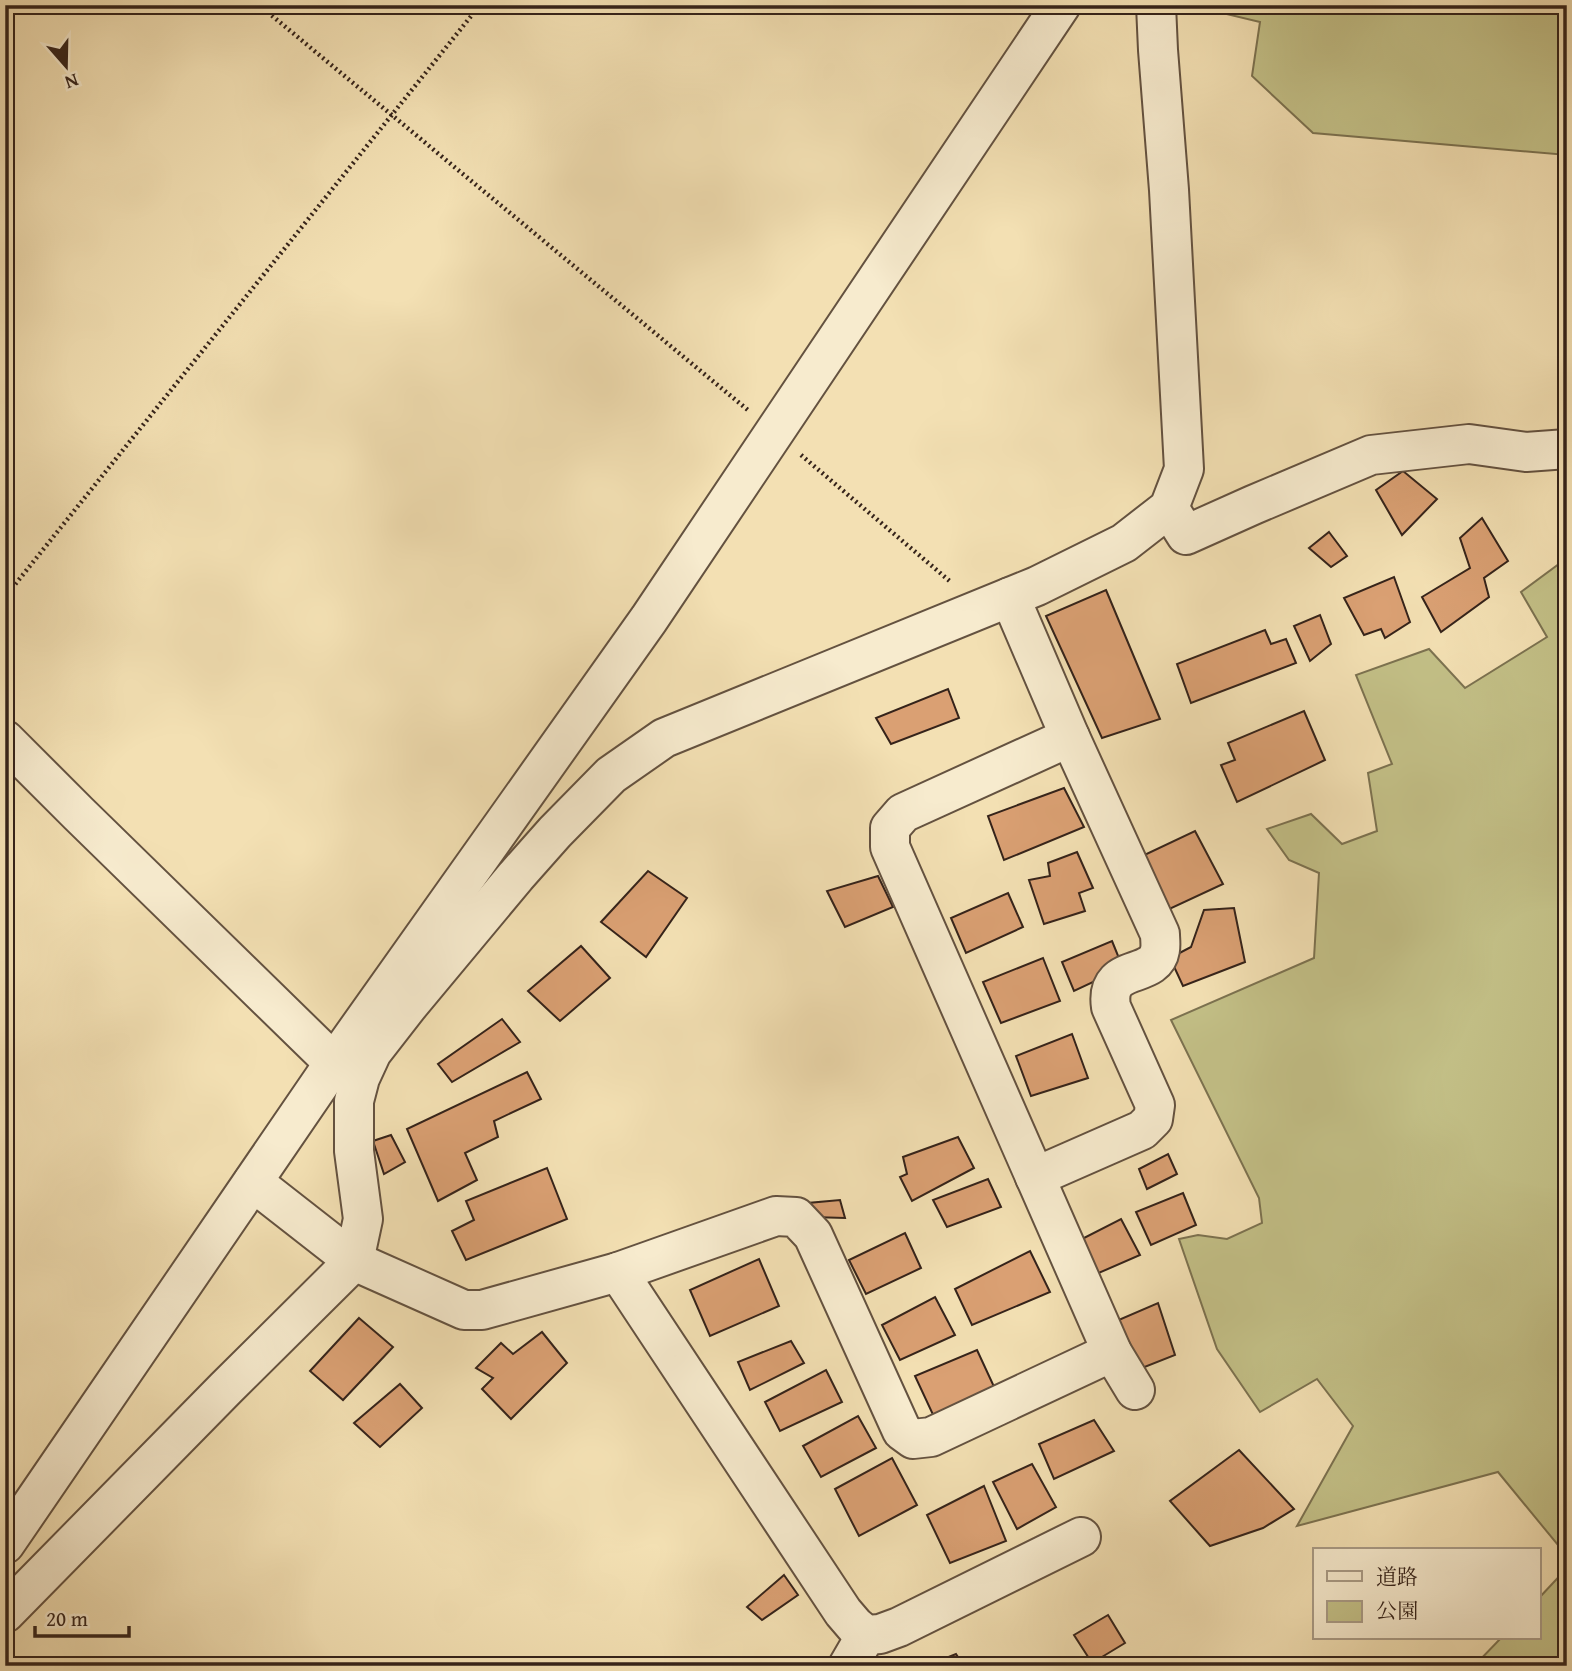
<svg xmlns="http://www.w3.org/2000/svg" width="1572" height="1671" viewBox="0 0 1572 1671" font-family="'Gentium Book Plus','Noto Serif JP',serif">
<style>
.green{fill:#c3c087;stroke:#7c7250;stroke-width:2}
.building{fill:#daa073;stroke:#35231a;stroke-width:2}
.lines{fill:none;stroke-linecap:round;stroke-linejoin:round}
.minor-casing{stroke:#645240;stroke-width:42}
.path{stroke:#35231a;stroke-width:4.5;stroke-dasharray:2 3.5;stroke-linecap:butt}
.minor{stroke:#f7ebce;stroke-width:38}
</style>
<rect width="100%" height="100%" fill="#f3e0b3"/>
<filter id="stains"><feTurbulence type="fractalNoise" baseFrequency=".00286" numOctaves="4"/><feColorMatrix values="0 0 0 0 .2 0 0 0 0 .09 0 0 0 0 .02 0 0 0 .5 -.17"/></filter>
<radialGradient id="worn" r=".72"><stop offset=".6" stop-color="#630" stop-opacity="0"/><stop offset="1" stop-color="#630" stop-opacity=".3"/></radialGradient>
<g class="green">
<polygon points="1196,5 1567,5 1567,155 1313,133 1252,76 1260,22 1197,7"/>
<polygon points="1567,558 1567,1556 1498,1472 1297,1526 1353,1426 1317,1379 1260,1412 1217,1349 1179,1239 1198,1235 1227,1239 1262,1223 1259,1198 1171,1020 1314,958 1319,873 1289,860 1267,829 1311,814 1342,844 1377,831 1368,773 1392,764 1356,675 1429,649 1465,688 1547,637 1521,592"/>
<polygon points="1567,1568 1567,1666 1474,1666 1501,1638 1539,1638 1539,1598"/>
</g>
<g class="building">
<polygon points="1403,471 1437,499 1402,535 1376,490"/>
<polygon points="1482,518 1508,561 1484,578 1489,597 1441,632 1422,597 1470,568 1460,538"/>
<polygon points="1329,532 1347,556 1331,567 1309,548"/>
<polygon points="1394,577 1410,622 1385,638 1381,629 1364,635 1344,598"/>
<polygon points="1106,590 1160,719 1102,738 1046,616"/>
<polygon points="1320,615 1331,644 1310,661 1294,626"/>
<polygon points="1265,630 1271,644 1286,639 1296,663 1191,703 1177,664"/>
<polygon points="948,689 959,718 891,744 876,718"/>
<polygon points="1304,711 1325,760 1237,802 1221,765 1235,760 1228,743"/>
<polygon points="1064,788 1084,827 1004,860 988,816"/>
<polygon points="1195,831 1223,884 1163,912 1138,858"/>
<polygon points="1077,852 1093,888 1079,893 1085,911 1044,924 1029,880 1050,876 1048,863"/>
<polygon points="648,871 687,898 646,957 601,922"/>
<polygon points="878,876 893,907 845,927 827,891"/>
<polygon points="1008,893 1023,927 966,953 951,918"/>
<polygon points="1234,908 1245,962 1183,986 1170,958 1191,947 1204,910"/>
<polygon points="1112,941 1123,968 1074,991 1062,962"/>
<polygon points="581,946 610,978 560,1021 528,991"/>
<polygon points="1043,958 1060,1001 1001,1023 983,982"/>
<polygon points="502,1019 520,1042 452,1082 438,1064"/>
<polygon points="1072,1034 1088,1078 1031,1096 1016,1056"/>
<polygon points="527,1072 541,1099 494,1121 498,1137 465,1153 477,1180 438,1201 407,1129"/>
<polygon points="391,1135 405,1162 384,1174 373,1141"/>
<polygon points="958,1137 974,1168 912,1201 900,1177 907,1174 903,1157"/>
<polygon points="1168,1154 1177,1174 1147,1189 1139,1169"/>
<polygon points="547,1168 567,1219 466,1260 452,1231 474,1220 466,1201"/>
<polygon points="988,1179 1001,1207 947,1227 933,1200"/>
<polygon points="1183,1193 1196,1225 1151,1245 1136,1212"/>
<polygon points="840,1200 845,1218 812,1217 808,1203"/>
<polygon points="1121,1219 1140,1255 1094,1275 1080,1240"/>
<polygon points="905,1233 921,1268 866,1294 849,1260"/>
<polygon points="1030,1251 1050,1292 972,1325 955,1289"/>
<polygon points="759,1259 779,1306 710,1336 690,1290"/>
<polygon points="935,1297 955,1335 900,1360 882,1325"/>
<polygon points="1158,1303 1175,1355 1137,1370 1114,1322"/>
<polygon points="359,1318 393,1347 343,1400 310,1371"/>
<polygon points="542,1332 567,1363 511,1419 482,1389 493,1378 476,1368 501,1343 513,1354"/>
<polygon points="791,1341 804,1363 750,1390 738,1362"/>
<polygon points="977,1350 996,1391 935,1419 915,1376"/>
<polygon points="826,1370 842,1402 780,1431 765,1402"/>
<polygon points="400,1384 422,1408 380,1447 354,1423"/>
<polygon points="858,1416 876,1448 821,1477 803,1446"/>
<polygon points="1094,1420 1114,1451 1054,1479 1039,1444"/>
<polygon points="1239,1450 1294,1509 1263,1528 1210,1546 1170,1501"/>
<polygon points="892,1458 917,1505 859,1536 835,1489"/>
<polygon points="1032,1464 1056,1507 1017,1529 993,1482"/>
<polygon points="984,1486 1006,1541 950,1563 927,1515"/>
<polygon points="784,1575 798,1595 762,1620 747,1607"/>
<polygon points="1108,1615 1125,1643 1092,1663 1074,1635"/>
<polygon points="956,1654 964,1666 926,1666"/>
</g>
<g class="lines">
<g class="minor-casing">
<g id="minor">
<polyline points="1169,508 1186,535 1253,505 1371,455 1469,444 1526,452 1567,449"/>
<path d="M1010,597L1070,737L1160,934C1160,939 1161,945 1160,950C1155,981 1104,961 1111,1007L1155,1105L1153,1119L1142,1130L1035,1177"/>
<polyline points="1070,737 903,813 890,828 890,847 1112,1352 1135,1390"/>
<polyline points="5,740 79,814 334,1063"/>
<polyline points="253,1182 354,1261 464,1310 482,1310 618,1272 776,1216 796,1217 813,1235 902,1431 913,1439 931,1437 1112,1352"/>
<polyline points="618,1272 843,1612 855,1626 866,1635 880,1634 899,1627 1081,1537"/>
<polyline points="5,1544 334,1063 649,619 1061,5"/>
<polyline points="5,1613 226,1388 354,1261 363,1219 354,1151 354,1101 360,1078 372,1052 407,1007 516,876 555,832 611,775 664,738 1037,586 1124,543 1169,508 1184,469 1169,190 1158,50 1156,5"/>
<polyline points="848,1666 866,1635"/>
</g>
</g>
<g class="path">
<polyline points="259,5 749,411"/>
<polyline points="801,455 952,583"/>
<polyline points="5,597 480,5"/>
</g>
<use href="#minor" class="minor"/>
</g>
<rect width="1572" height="1671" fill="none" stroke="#f3e0b3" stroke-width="28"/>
<rect x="7" y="7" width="1558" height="1657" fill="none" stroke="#35231a" stroke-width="3.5"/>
<rect x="14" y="14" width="1544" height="1643" fill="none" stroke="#35231a" stroke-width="2"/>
<rect x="1313" y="1548" width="228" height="91" fill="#f7ebce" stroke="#a99b86" stroke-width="2"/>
<rect x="1327" y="1571" width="35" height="10" fill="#f7ebce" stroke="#a99b86" stroke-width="2"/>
<text x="1376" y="1584" font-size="21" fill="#35231a">道路</text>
<rect x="1327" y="1601" width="35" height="21" fill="#c3c087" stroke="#a99b86" stroke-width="2"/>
<text x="1376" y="1618" font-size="21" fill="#35231a">公園</text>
<g transform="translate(66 66) rotate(160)" stroke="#f7ebce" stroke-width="5" paint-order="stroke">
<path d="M0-5L12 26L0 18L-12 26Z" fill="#35231a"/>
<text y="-10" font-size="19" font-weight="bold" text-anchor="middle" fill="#35231a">N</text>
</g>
<path d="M35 1626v10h94v-10" fill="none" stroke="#35231a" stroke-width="3.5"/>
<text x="46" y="1626" font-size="21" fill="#35231a" stroke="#f7ebce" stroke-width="5" paint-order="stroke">20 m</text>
<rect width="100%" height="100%" filter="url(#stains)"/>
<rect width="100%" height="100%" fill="url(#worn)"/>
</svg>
